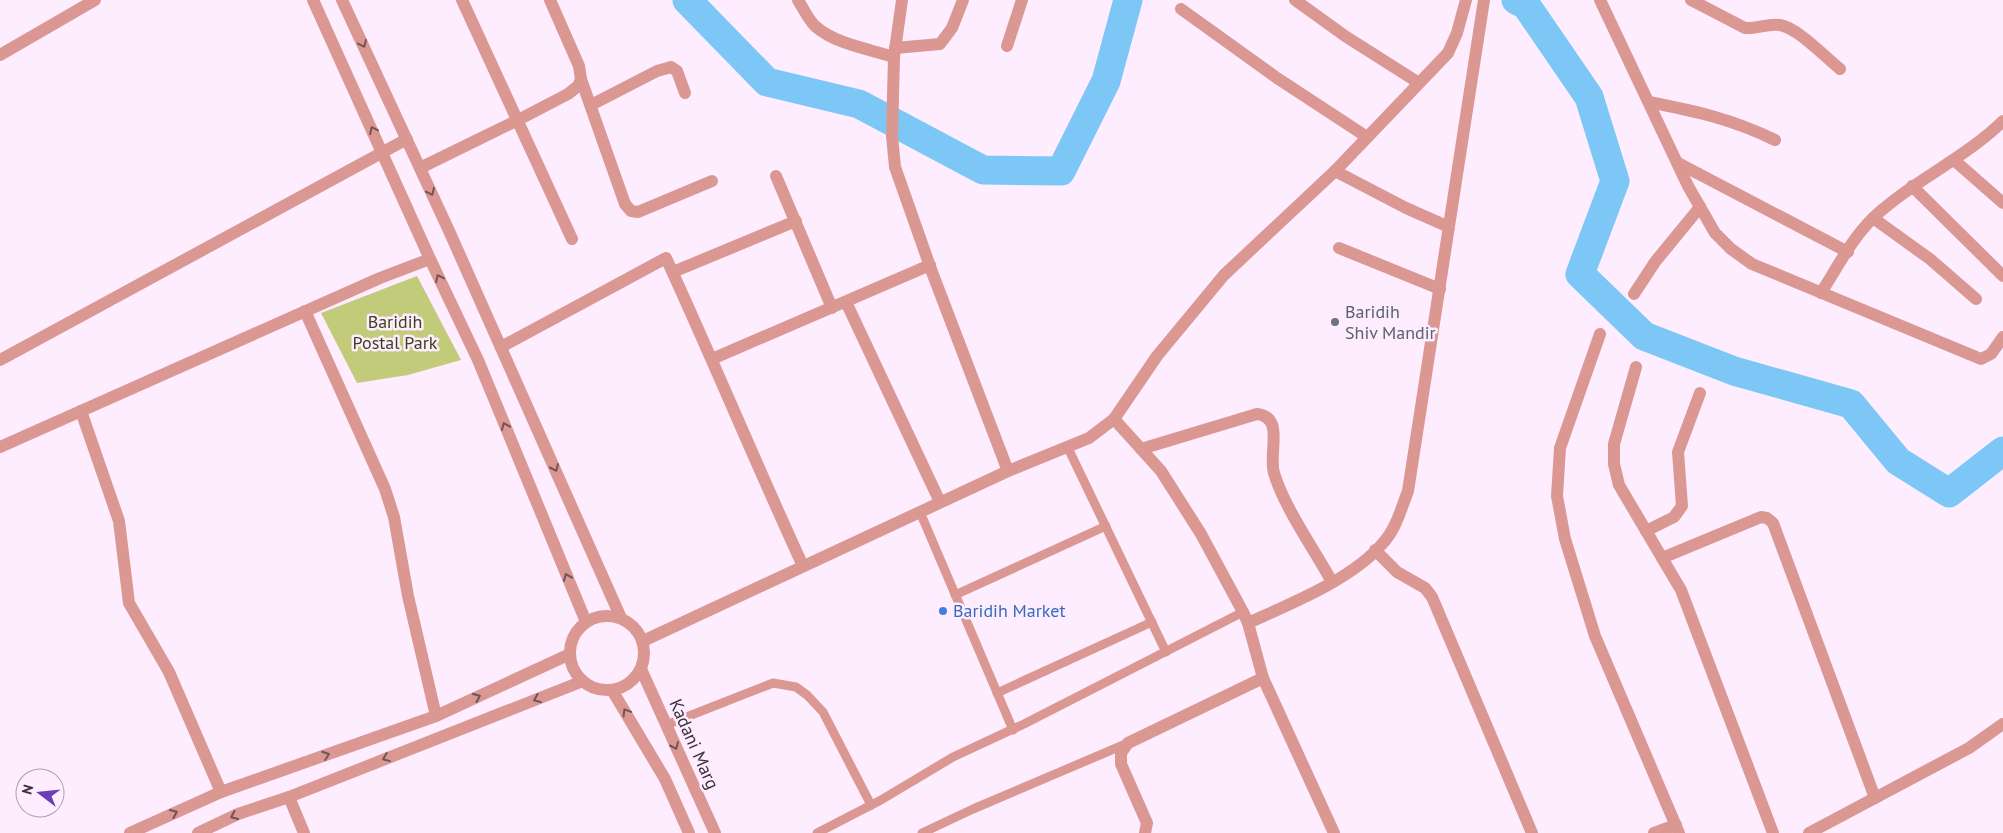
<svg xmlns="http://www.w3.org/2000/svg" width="2003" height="833" viewBox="0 0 2003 833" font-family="'PT Sans',sans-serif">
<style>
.green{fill:#c1cb7a}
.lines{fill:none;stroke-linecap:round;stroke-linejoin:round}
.river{stroke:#7cc7f5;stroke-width:29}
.service{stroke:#db9792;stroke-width:9}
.minor{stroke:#db9792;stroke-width:12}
.tertiary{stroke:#db9792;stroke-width:12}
.oneway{stroke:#725359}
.worship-dot{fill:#6b7280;stroke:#feedfe;stroke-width:2}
.shop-dot{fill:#3f7fe0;stroke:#feedfe;stroke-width:2}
.labels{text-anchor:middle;stroke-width:5;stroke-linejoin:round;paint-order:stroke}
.worship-label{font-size:18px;fill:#5b616d;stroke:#feedfe;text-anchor:start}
.park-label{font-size:18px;fill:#3d4219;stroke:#feedfe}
.shop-label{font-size:18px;fill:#366cbe;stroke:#feedfe;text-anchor:start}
.street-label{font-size:18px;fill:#3a2f3a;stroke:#feedfe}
</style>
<rect width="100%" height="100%" fill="#feedfe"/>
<polygon class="green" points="417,276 461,360 408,375 357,383 321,313"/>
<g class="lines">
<g class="river">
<polyline points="687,0 767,82 859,104 983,170 1061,171 1106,81 1128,0"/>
<polyline points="1516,0 1526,5 1589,97 1615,181 1580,274 1644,336 1734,371 1851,404 1898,461 1949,493 2003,451"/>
</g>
<g class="service">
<polyline points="1067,446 1166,652"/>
<polyline points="920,512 1013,730"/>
<polyline points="955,595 1106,526"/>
<polyline points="997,693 1152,622"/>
<polyline points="666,725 773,683 796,687 807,695 823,712 871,805"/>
<polyline points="817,833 881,800 953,757 1024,724 1243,612"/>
<polyline points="922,833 973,809 1128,743"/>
</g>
<g class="minor">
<polyline points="313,0 430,259 478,360 586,622"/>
<polyline points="342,0 450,233 621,618"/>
<polyline points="462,0 572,239"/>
<path d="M798,0C803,8 808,19 815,26C835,44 869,49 894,57"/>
<polyline points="902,0 894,57 892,136 895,167 932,272 1008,471"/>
<polyline points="1295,0 1345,36 1419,83"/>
<polyline points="1600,0 1688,186 1715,233 1731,249 1752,264 1981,359 1991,354 2003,337"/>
<path d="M1691,0L1745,28C1757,29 1768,23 1780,25C1798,28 1825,57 1840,69"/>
<polyline points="1181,9 1277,78 1367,137"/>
<polyline points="1007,46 1022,0"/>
<polyline points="895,48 940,44 952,28 963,0"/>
<polyline points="0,55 95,0"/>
<polyline points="581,79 625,204 631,211 638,212 712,181"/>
<path d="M1649,102C1695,111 1732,119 1775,140"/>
<polyline points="591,105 657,71 671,67 677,71 685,93"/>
<polyline points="1954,160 2003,203"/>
<polyline points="1678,163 1848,252"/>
<polyline points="420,168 518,120 568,94 578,86 581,79 579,66 550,0"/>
<polyline points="1335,171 1406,208 1449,227"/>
<polyline points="776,176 832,308"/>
<polyline points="1912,186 2003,276"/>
<polyline points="1873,218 1930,259 1976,299"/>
<polyline points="1339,248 1440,289"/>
<polyline points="673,272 796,221"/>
<path d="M1821,293C1837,268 1852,238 1874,217C1914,180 1964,159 2003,121"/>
<polyline points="1634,294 1655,262 1700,207"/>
<polyline points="846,302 940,502"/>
<polyline points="305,311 385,489 394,517 408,596 436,716"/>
<polyline points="1600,334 1560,448 1557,496 1565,539 1595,636 1679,833"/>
<path d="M501,347L666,258C713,360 756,464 803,566"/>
<polyline points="712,359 930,265"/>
<polyline points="0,360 407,139"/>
<polyline points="1636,367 1614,444 1614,464 1619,485 1681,590 1773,833"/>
<polyline points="81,411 119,521 129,603 169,672 221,792"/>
<polyline points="1114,419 1161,471 1201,534 1243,612 1248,623 1263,678 1334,833"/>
<polyline points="0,447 380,278 430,259"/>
<path d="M1141,449L1257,414C1285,417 1268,453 1274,473C1284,507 1314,549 1332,582"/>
<polyline points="1646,531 1674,517 1682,506 1678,452 1700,393"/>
<polyline points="1375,550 1397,572 1425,588 1432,597 1532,833"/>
<polyline points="1662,558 1761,517 1767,518 1773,523 1875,798"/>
<path d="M1248,623C1290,604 1353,579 1383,543C1396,529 1401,509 1408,491L1484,0"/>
<polyline points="641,669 715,833"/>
<polyline points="612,690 665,779 689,833"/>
<polyline points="289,797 304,833"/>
<polyline points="1145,833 1147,823 1121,764 1121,753 1128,743 1263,678"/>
<polyline points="1654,833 1676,825"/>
<polyline points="1809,833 1969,748 2003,724"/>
</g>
<g class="tertiary">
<circle cx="607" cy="653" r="37"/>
<polyline points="643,641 1008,471 1089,438 1114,419 1157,356 1224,275 1335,171 1448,53 1457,33 1466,0"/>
<polyline points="130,833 221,792 436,716 570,654"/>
<polyline points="198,833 238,814 289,797 583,681"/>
</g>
</g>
<defs><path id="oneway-chevron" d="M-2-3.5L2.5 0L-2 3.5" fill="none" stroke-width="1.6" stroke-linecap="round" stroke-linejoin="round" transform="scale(1.25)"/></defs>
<g class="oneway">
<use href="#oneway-chevron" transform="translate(363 44) rotate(65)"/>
<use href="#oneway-chevron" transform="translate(373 130) rotate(-115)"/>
<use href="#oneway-chevron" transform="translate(431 192) rotate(65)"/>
<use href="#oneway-chevron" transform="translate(439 278) rotate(-116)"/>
<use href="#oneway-chevron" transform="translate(505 426) rotate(-112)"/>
<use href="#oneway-chevron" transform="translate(555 468) rotate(66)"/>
<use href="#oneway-chevron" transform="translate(567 577) rotate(-112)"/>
<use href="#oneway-chevron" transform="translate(477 697) rotate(-25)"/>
<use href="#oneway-chevron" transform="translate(537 699) rotate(158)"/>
<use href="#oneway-chevron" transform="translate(626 712) rotate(-121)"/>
<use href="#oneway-chevron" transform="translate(675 746) rotate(66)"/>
<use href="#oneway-chevron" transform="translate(326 755) rotate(-20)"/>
<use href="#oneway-chevron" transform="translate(386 758) rotate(158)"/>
<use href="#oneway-chevron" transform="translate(174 813) rotate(-24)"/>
<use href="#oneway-chevron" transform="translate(234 816) rotate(156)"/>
</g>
<circle class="worship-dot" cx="1335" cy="322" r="5"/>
<circle class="shop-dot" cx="943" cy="611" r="5"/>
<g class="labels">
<g class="worship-label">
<text x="1345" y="318">Baridih<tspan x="1345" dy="21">Shiv Mandir</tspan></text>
</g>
<g class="park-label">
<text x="395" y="328">Baridih<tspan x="395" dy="21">Postal Park</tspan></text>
</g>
<g class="shop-label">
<text x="953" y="617">Baridih Market</text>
</g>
<g class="street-label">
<text transform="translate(694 744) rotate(66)" y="6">Kadani Marg</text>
</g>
</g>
<g transform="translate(40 793) rotate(286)"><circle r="24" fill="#feedfe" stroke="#b0a1b0"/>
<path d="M0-4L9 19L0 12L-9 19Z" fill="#6c3eb5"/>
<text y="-8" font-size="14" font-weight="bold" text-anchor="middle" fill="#3a2f3a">N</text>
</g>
</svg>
